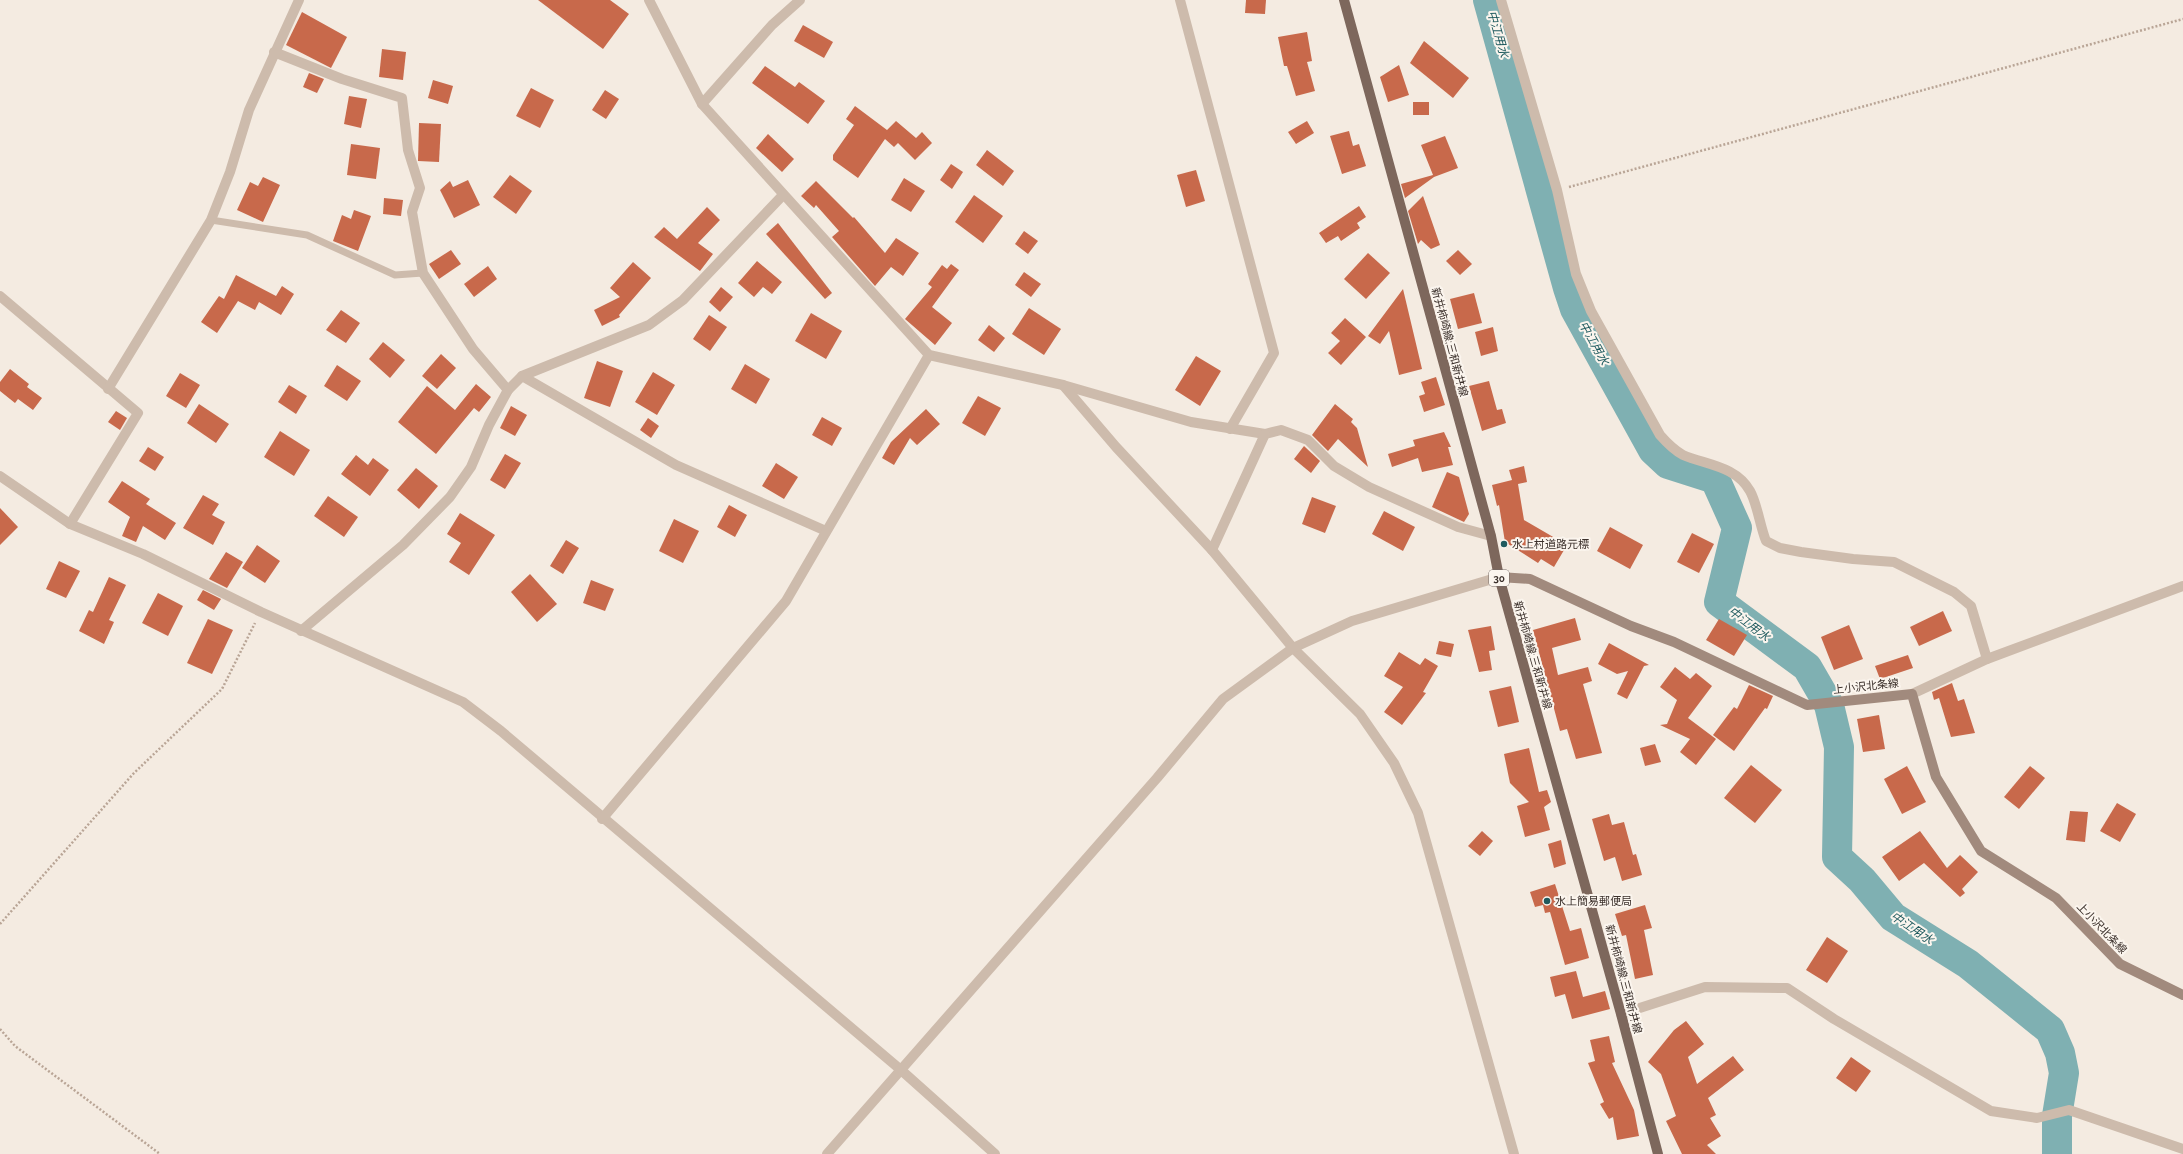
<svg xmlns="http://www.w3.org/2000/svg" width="2183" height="1154" viewBox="0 0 2183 1154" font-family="Raleway,'Noto Sans JP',sans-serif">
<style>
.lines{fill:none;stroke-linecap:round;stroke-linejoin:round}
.river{stroke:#7fb0b2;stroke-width:30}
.building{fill:#c8694b}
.path{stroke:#b9a596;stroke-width:2.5;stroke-dasharray:2 2;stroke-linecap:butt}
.service{stroke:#cdbbac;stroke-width:7}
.minor{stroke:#cdbbac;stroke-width:10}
.tertiary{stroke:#cdbbac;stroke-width:10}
.secondary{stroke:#a18a7d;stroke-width:10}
.primary{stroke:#7d675c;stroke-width:10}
.poi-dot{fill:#1f5a5e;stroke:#fbf5ee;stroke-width:1.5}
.labels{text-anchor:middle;stroke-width:4;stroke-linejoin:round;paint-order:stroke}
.shield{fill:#fbf5ee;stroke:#756b66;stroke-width:1}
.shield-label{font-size:10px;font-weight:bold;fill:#3b302b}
.street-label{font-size:11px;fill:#3b302b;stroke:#fbf5ee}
.poi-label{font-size:11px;fill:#3b302b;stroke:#fbf5ee;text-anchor:start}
.water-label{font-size:12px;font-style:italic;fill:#1f5a5e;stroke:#fbf5ee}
</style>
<rect width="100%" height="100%" fill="#f4ebe1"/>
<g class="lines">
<polyline class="river" points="1488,0 1568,288 1575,309 1653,450 1668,464 1715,479 1737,528 1719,602 1807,667 1829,705 1839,747 1837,857 1862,880 1893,917 1968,964 2050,1030 2060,1053 2064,1073 2057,1116 2057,1154"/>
</g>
<g class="building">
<polygon points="538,0 610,0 629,14 603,49"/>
<polygon points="1246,0 1266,0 1265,14 1245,13"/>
<polygon points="302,12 347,37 331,68 286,45"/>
<polygon points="803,25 833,42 824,58 794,41"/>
<polygon points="1307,32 1312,61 1307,62 1315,91 1296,96 1287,66 1284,66 1278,37"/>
<polygon points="1424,41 1469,78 1453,98 1410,63"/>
<polygon points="382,49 406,52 403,80 379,77"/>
<polygon points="1399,65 1409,95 1388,102 1380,77"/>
<polygon points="765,66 795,87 799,82 825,101 808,124 752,83"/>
<polygon points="309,73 324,79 317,93 303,87"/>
<polygon points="433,80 453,86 448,104 428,98"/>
<polygon points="531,88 554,100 540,128 516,116"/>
<polygon points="605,90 619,99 606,119 592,110"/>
<polygon points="349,96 367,99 361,128 344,124"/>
<rect x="1413" y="102" width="16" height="13"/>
<polygon points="855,106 887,130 896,121 916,138 922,132 932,143 915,160 898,143 894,147 885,139 858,178 833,160 833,155 854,125 846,119"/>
<polygon points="1307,121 1314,133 1296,144 1288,132"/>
<polygon points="419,123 441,124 439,162 418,161"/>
<polygon points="1349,131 1353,146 1359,144 1366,166 1342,174 1330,136"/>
<polygon points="768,134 794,159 782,172 756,148"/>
<polygon points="1445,136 1458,168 1434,177 1405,198 1401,184 1433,175 1421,145"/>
<polygon points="351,144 380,148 376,179 347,175"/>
<polygon points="987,150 1014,171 1003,186 976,165"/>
<polygon points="951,164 963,172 952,189 940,180"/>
<polygon points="1196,170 1205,201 1186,207 1177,175"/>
<polygon points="510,175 532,191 516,214 493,197"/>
<polygon points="263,177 280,185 263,222 237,210 250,182 258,186"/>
<polygon points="904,178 925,191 911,212 891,200"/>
<polygon points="468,180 480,205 454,218 440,190 450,181 453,187"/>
<polygon points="816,181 853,218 854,217 885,253 896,238 919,253 903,276 891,267 875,286 832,237 839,231 816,205 814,208 801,196"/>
<polygon points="974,195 1003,216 983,243 955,222"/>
<polygon points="1423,196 1440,245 1431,249 1421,240 1418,244 1408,211"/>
<polygon points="384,198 403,200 401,216 383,214"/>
<polygon points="1359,206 1366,217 1357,223 1360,228 1341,241 1338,236 1326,243 1319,233"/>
<polygon points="707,207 720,220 698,243 713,254 700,271 654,237 664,227 677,239"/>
<polygon points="354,210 371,216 358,251 333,241 342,215 351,219"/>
<polygon points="778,223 832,293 825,299 766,234"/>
<polygon points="1024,231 1038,241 1028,254 1015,244"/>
<polygon points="451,250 461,264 439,279 429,264"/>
<polygon points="1458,250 1472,264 1460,275 1446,261"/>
<polygon points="1368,253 1390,273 1366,299 1344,279"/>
<polygon points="757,261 782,282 772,294 763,287 754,297 738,283"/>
<polygon points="633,262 651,278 619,315 620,317 602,326 594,310 620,297 610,288"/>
<polygon points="951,264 959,270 932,307 952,323 935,345 905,319 932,287 928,284 942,265 947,269"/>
<polygon points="488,266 497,279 474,297 464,284"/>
<polygon points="1024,272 1041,284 1031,297 1015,285"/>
<polygon points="236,275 276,296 282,286 294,294 281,315 259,302 255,310 238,301 217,333 201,322 219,296 224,299"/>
<polygon points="721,287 733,297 720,312 709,302"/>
<polygon points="1403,289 1422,369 1399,375 1389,331 1380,344 1368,336"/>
<polygon points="1474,293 1482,323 1458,329 1450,299"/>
<polygon points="1029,308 1061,329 1044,355 1012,334"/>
<polygon points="341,310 360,323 346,343 326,330"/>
<polygon points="811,313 842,331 826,359 795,341"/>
<polygon points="709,315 727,327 710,351 693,339"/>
<polygon points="1345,318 1366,337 1341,365 1328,353 1340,341 1331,333"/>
<polygon points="989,325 1005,338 994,352 978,340"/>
<polygon points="1493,327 1498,351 1481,356 1475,332"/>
<polygon points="383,342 405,360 390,378 369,359"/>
<polygon points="441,354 456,368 437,389 422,376"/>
<polygon points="1196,356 1221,371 1200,406 1175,390"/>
<polygon points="597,361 623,371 610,407 584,398"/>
<polygon points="745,364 770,379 756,404 731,389"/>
<polygon points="337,365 361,381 347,401 324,386"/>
<polygon points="10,369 29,384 27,387 42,398 33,410 18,399 15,403 0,391 0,382"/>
<polygon points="653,372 675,385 657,415 635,402"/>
<polygon points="180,373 200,385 186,408 166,396"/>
<polygon points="1436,377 1445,405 1424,412 1419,396 1425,394 1421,382"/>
<polygon points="1489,381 1497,410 1502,409 1506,423 1482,431 1469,386"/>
<polygon points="476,384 491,397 479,412 474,408 436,454 398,422 427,386 455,410"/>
<polygon points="289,385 307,396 296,414 278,402"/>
<polygon points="978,396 1001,408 985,436 962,423"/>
<polygon points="199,404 229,424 216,443 187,423"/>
<polygon points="1335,404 1353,419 1351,422 1357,428 1368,467 1338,439 1328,451 1312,435"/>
<polygon points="511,406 527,415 515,436 500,428"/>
<polygon points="926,409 940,424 917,445 910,438 894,465 882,458 891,442"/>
<polygon points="116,411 127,418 120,430 108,422"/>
<polygon points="822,417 842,428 832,446 812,435"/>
<polygon points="648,418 659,426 651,438 640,430"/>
<polygon points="280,431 310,450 294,476 264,457"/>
<polygon points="1444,432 1451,447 1448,447 1453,465 1422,472 1418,458 1392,467 1388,454 1415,446 1413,440"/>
<polygon points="1304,446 1320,461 1311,473 1294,459"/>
<polygon points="148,447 164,457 155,471 139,461"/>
<polygon points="505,454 521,463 505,489 490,480"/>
<polygon points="356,455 368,465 373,458 389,470 370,496 341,474"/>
<polygon points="776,463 798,477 784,499 762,486"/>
<polygon points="1524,466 1527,482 1518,484 1524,520 1567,545 1554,567 1541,559 1538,563 1505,542 1499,505 1497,506 1492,485 1512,480 1509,470"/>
<polygon points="416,468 438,486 419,509 397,490"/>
<polygon points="1447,472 1459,477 1469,514 1464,522 1432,507"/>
<polygon points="122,481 150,499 146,504 176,523 165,540 143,526 136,542 122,536 130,517 108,502"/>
<polygon points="203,495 219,504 212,515 225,522 213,545 183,528"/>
<polygon points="328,496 358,517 344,537 314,516"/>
<polygon points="1312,497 1336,506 1325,533 1302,524"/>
<polygon points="729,505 747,515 735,537 717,527"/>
<polygon points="0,508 18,527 0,545"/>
<polygon points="1384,511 1415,527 1403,551 1372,534"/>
<polygon points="460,513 495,535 469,575 449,562 461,543 447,534"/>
<polygon points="674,519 699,531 683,563 659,551"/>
<polygon points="1610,527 1643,545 1630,569 1597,551"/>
<polygon points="1692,533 1714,544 1699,573 1677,562"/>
<polygon points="566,540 579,548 563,574 550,566"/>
<polygon points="257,545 280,561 265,583 242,568"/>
<polygon points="226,552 243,562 227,588 209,579"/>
<polygon points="59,561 80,571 66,598 46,589"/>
<polygon points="530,574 557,604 537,622 511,592"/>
<polygon points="109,577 126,585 109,620 114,622 104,644 79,631 89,610 93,612"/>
<polygon points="591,580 614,589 605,611 583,603"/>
<polygon points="203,590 221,599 214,610 197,600"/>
<polygon points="158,593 183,606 168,636 142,623"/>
<polygon points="1943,611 1952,631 1919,646 1910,627"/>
<polygon points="1575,618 1581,640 1552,648 1558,675 1588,667 1592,681 1583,684 1602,753 1576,759 1567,729 1560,731 1533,630"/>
<polygon points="208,619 233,630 212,674 187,663"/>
<polygon points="1719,619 1747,635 1734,656 1706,640"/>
<polygon points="1849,625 1863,659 1834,670 1821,637"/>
<polygon points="1491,626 1495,650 1489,651 1492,670 1479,672 1468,630"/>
<polygon points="1439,641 1454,644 1451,657 1436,654"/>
<polygon points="1609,643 1649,665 1644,666 1627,699 1617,694 1628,671 1617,674 1598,664"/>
<polygon points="1399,652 1420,665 1425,658 1438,666 1423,692 1426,693 1402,725 1384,712 1403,687 1384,676"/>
<polygon points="1908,655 1913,668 1880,679 1875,666"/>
<polygon points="1675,667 1690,679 1696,673 1712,686 1688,718 1716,739 1696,765 1680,752 1690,739 1660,725 1667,724 1677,700 1660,687"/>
<polygon points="1952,683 1958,701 1964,699 1975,733 1951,737 1939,698 1934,700 1932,692"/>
<polygon points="1749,685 1773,696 1767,709 1765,708 1734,751 1713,735 1734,707 1737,709"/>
<polygon points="1511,686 1519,722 1498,727 1489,691"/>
<polygon points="1879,715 1885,749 1863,752 1857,719"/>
<polygon points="1655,744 1661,762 1645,766 1640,748"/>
<polygon points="1529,748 1539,792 1547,790 1551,802 1544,807 1550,830 1525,837 1517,806 1529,802 1510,783 1504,754"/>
<polygon points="1751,765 1782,790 1755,823 1724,798"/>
<polygon points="1907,766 1926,802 1902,814 1884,779"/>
<polygon points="2030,766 2045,778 2019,809 2004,797"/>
<polygon points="2117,803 2136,814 2120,842 2100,831"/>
<polygon points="2070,811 2088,812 2085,842 2066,840"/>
<polygon points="1609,814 1612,825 1624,822 1633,855 1636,854 1642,875 1622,881 1615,857 1604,861 1592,819"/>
<polygon points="1482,831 1493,841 1480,856 1468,846"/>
<polygon points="1920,831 1947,868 1960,855 1978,872 1962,889 1965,893 1960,897 1924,863 1899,881 1882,857"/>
<polygon points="1561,840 1566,864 1554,868 1548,844"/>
<polygon points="1555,884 1570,931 1581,928 1589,958 1565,965 1550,912 1545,913 1543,905 1535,907 1530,892"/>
<polygon points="1645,905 1652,928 1644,930 1653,975 1635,979 1626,935 1622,936 1615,914"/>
<polygon points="1827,937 1848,951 1827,983 1806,970"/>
<polygon points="1576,971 1583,997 1605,991 1610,1009 1572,1019 1565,994 1555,997 1550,977"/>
<polygon points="1686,1021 1704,1044 1688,1057 1697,1084 1733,1056 1744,1070 1708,1098 1716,1115 1710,1118 1721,1136 1707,1145 1716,1154 1682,1154 1666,1121 1676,1116 1661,1074 1648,1062 1674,1030"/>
<polygon points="1609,1036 1615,1062 1612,1063 1634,1110 1639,1136 1617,1140 1613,1117 1609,1119 1600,1104 1604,1102 1588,1063 1595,1061 1590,1040"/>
<polygon points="1851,1057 1871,1071 1856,1092 1836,1078"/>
</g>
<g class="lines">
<g class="path">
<polyline points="1569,187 2183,19"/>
<polyline points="0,924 134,773 222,689 255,623"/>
<polyline points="0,1029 15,1046 160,1154"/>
</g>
<polyline class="service" points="211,220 307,235 395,275 423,273"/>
<g class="minor">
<polyline points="649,0 702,104 929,355 1063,385 1191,422 1265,434 1281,430 1308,440 1334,466 1369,487 1458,527 1491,536"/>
<polyline points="1180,0 1274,353 1230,429"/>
<path d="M1501,0L1557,190L1576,274L1591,311L1660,435C1667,443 1674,450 1683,455C1707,465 1736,466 1750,491C1757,503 1760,526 1766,541L1780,548L1801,552L1853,559L1894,562L1954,592L1971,606L1987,659"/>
<polyline points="274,52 342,79 402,98 408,150 420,188 412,212 423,273 473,349 508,390"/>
<polyline points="702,104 772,25 800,0"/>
<polyline points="0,296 138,413 70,524"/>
<polyline points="522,376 676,465 826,531"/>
<polyline points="1063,385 1116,447 1212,550 1293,648 1360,714 1394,763 1418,813 1514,1154"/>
<polyline points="108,389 211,220 230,172 249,110 299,0"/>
<polyline points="0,476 70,524 143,554 261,612 463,702 501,731 901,1070 995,1154"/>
<polyline points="1212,550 1265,434"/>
<polyline points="301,631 403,545 450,497 471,467 489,425 508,390 522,376 649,325 683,300 783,195"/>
<polyline points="1912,694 1987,659 2183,586"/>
<polyline points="602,819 786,601 929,355"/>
<polyline points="1621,1014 1705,987 1787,988 1834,1019 1991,1111 2037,1118 2069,1110 2183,1149"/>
</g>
<polyline class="tertiary" points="827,1154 1157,778 1223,699 1293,648 1352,621 1499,577"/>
<polyline class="secondary" points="1499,577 1530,579 1631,626 1674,642 1807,705 1912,694 1936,777 1981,851 2056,898 2120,964 2183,995"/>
<polyline class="primary" points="1344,0 1491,536 1499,577 1621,1014 1658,1154"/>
</g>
<g class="poi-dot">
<circle cx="1504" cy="544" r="4"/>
<circle cx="1547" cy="901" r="4"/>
</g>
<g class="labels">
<rect class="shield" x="1489" y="570" width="20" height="16" rx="3"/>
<g class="shield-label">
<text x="1499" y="582">30</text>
</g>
<g class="street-label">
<text transform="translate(1450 342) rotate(75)" y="4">新井柿崎線;三和新井線</text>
<text transform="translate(1533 655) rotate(74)" y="4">新井柿崎線;三和新井線</text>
<text transform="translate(1866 686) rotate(-6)" y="4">上小沢北条線</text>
<text transform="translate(2102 928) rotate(46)" y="4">上小沢北条線</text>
<text transform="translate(1624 979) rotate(75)" y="4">新井柿崎線;三和新井線</text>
</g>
<g class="poi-label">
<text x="1512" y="548">水上村道路元標</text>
<text x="1555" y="905">水上簡易郵便局</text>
</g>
<g class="water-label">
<text transform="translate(1498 34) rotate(74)" y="4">中江用水</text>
<text transform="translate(1594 343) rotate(61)" y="4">中江用水</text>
<text transform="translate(1749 624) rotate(37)" y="4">中江用水</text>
<text transform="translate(1912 928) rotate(34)" y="4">中江用水</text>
</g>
</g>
</svg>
